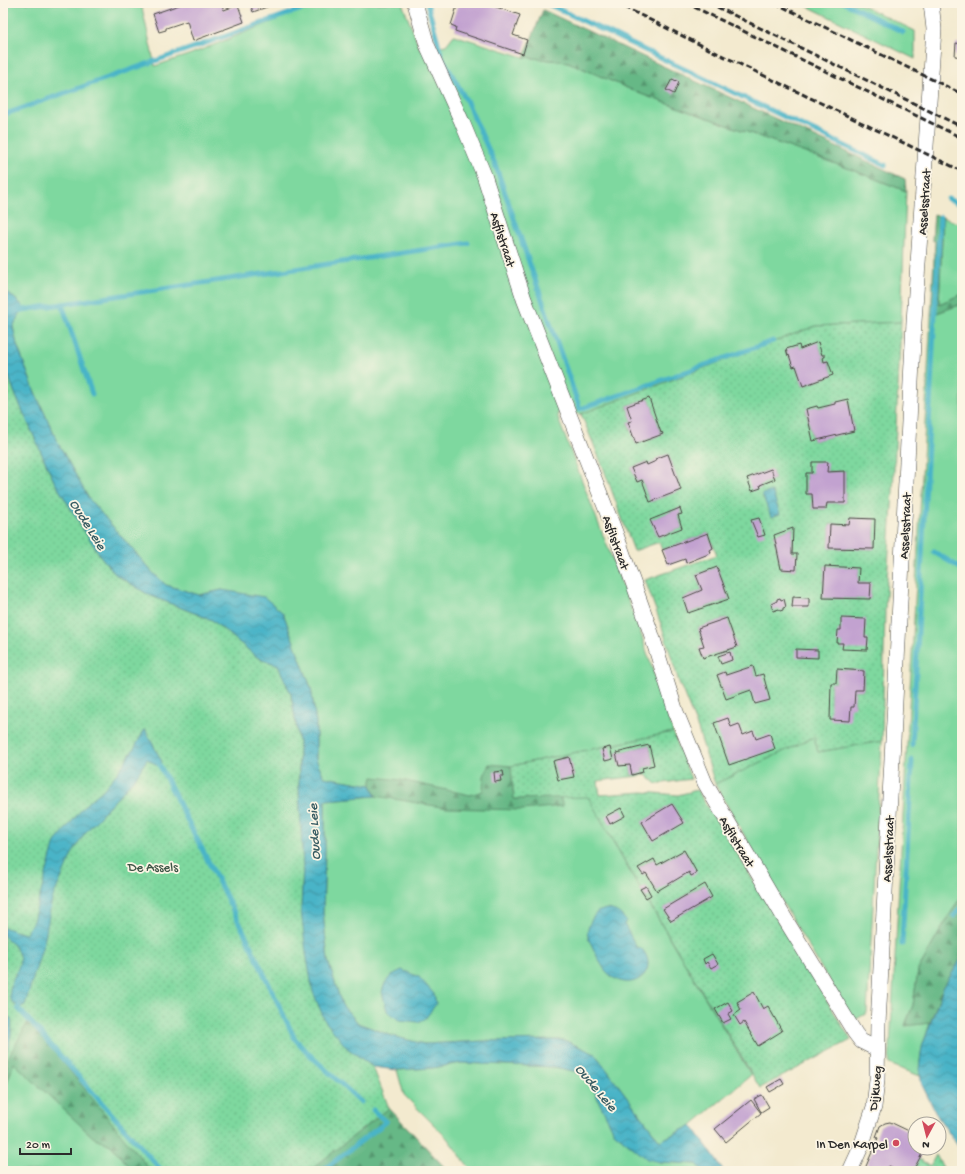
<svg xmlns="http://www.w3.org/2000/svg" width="965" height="1174" viewBox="0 0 965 1174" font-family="'Gochi Hand',sans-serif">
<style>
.grass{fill:#7ed89f;stroke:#548265}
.forest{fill:url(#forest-firs);stroke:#487258}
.park{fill:url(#park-dots);stroke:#548265;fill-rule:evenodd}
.water{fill:url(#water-waves);stroke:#3a7079}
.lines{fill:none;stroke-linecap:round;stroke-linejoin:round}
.stream{stroke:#4ab4c7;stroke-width:5}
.building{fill:#c2a2d0}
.minor-casing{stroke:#494844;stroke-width:16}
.minor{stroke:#fff;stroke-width:15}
.rail{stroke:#2b2b2b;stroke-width:3;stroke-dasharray:6 3;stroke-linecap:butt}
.poi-dot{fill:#d1495b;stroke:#fcf5e5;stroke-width:1.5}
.labels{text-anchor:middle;stroke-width:3.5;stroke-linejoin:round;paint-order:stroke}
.street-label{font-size:13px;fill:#2b2b2b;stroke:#fcf5e5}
.park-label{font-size:13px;fill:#405648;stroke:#fcf5e5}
.poi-label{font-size:13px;fill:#2b2b2b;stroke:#fcf5e5;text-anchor:end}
.water-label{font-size:14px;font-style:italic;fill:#365b62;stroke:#fcf5e5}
</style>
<defs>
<pattern id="forest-firs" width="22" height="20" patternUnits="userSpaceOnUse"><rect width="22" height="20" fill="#66b886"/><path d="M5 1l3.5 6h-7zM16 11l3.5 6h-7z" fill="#54966e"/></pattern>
<pattern id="park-dots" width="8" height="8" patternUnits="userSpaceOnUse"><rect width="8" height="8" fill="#7ed89f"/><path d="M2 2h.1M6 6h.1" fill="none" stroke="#6dba89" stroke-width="1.8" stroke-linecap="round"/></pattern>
<pattern id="water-waves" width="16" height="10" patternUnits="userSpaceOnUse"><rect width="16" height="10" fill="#4ab4c7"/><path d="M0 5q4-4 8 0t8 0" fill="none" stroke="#3e93a2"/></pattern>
</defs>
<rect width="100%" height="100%" fill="#fcf5e5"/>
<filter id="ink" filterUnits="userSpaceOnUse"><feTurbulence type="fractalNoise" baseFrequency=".025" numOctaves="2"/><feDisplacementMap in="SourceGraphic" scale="8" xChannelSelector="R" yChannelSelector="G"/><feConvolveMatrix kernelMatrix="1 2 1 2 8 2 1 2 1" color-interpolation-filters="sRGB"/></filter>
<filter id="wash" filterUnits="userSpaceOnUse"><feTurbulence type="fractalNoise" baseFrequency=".012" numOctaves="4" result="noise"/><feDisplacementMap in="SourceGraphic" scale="16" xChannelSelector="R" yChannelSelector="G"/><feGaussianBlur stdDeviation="0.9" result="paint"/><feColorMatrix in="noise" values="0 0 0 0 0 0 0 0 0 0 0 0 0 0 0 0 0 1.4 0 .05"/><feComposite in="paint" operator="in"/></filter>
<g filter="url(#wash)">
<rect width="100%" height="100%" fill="#f3eacf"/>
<g class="grass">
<polygon points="3,3 141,3 155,66 191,54 319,3 402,3 420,49 446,45 454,35 524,57 568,62 641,94 850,169 906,191 901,322 816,326 581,414 567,412 557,413 559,421 640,631 673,732 511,766 514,799 588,796 626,865 751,1075 692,1125 660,1141 595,1054 564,1040 485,1041 424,1044 392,1036 358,1023 342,1005 328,961 323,912 325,852 325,800 375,796 371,785 324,777 316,759 316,723 311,688 283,613 222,590 199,595 166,585 152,572 89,499 58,443 34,390 17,345 13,327 23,306 3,288"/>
<polygon points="801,3 858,3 915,31 915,59"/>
<polygon points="943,217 962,225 962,294 939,304"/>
<path d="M962,304V895L944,924L918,970L913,1005L905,1025L930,1023C924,1041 918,1058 920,1076L889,1064L931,315Z"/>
<polygon points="814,737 818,752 882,741 867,1013 853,1021 788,912 715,784"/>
<polygon points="14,1062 93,1137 111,1145 133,1171 3,1171 3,1094"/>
<polygon points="461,1063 555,1067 578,1072 591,1082 600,1104 660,1162 698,1164 703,1171 472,1171 447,1138 404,1095 397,1070 432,1068"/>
</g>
<g class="forest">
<polygon points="543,10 905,179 906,191 850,169 641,94 568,62 524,57"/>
<polygon points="934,214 943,217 939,304 962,294 962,304 931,315 935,241 932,240"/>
<polygon points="489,764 511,766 514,799 560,797 563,806 522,810 447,808 376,796 371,785 373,777 401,780 470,795 483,791 484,776"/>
<polygon points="962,895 962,957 943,988 930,1023 905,1026 913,1005 918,970 944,924"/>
<polygon points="29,1020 151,1171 133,1171 111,1145 93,1137 14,1063 3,1094 3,1067"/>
<polygon points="389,1108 448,1171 309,1171"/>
</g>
<g class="park">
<path d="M901,322L893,492L885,610L882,741L818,752L814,737L715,784L698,729L679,682L663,630L645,580L717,555L708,533L662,550L659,542L634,551L603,467L581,414L816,326ZM818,343L822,355H825V357H823L824,362L828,361L833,375L803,386L796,366L793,367L789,355L788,356L786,350L799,345L800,349ZM649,398L661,433L662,432L663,434L636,444L628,423L632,421L627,406ZM848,400L854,431L813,441L806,410L817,406L818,408L835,404V402ZM668,454L681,490L650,502L642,480L637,482L631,468L646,462L647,465L656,461L655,459ZM827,462V472L845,471V503H827L826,509H813L812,494H806V473H812ZM771,469L775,479L760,485L761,488L747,478ZM680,508L682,514L678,515L682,528L658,537L651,520ZM850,518L875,519L874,549L829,548L830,524L849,525ZM793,528L792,554H797L796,570L781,569L774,535ZM825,566L859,568L858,583H871L870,599L823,598ZM717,567L729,599L688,613L683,598L702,590L696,575ZM727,618L737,647L703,658L699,647L704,646L698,628ZM753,666L756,676L751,690L726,699L717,675L725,672L726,675ZM837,669L864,671L863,690H855L854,707L831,706V683H836Z"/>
<polygon points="3,361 16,396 54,481 85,532 102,558 115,574 149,595 212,620 257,657 278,665 291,694 299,742 299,787 303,868 301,910 347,1048 373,1067 389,1108 309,1171 151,1171 29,1020 3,1067"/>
<path d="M673,732L691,779L656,784L646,775L598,781L600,795L643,792L678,795L697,790L738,855L851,1040L760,1088L646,898L588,797L514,799L511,766ZM649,745L654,765L642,768L643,772L632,775L630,765L619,766L616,753ZM569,757L574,776L558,780L553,761ZM672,804L683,823L653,840L642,822ZM684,850L691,861L657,891L646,873L643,875L639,867L653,859L657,865ZM704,884L712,898L671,920L664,909Z"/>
<polygon points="936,1155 945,1171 921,1171 915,1167 919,1159 930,1166"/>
</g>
<g class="water">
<polygon points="3,288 23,306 13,327 17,345 34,390 58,443 89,499 152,572 166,585 199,595 222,590 264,597 283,613 311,688 316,723 316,759 324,777 371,785 376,796 325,800 325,852 323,912 328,961 342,1005 358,1023 392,1036 424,1044 485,1041 564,1040 595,1054 660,1141 692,1125 724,1171 703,1171 697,1164 660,1162 647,1159 614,1132 600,1104 591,1082 578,1072 555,1067 461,1063 432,1068 397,1070 373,1067 347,1048 325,1021 313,992 306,953 301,910 303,868 299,787 299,742 291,694 278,665 257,657 212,620 149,595 115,574 102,558 85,532 54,481 16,396 3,361"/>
<polygon points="772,491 780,514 771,517 762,494"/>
<path d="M145,729L162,762L157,765L147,759L136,777L85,833L72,854L52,899L45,938L25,1005L18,1008L10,999C7,969 38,965 3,935V927L18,932L26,934L33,921L55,842L87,803L103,790L118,772L135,747Z"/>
<path d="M606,909C615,910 621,913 626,921L624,924L637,948L640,947C664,970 629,999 605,970C600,963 597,956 593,948C592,945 589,941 588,937C586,928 592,918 597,912Z"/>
<polygon points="962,957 962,1152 938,1117 922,1085 919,1069 922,1047 943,988"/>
<polygon points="402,970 419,977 434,994 436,1004 425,1019 418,1022 399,1020 387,1011 382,992 385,983 392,975"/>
<path d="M5,1017L11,1018C14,1033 8,1047 3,1060V1020Z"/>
</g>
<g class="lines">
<g class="stream">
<polyline points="427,3 442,57 466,100 495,164 580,409 773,341"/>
<polyline points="546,3 885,165"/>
<polyline points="845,3 903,32"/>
<polyline points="3,115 319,3"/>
<polyline points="948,199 962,205"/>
<polyline points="62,304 92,394"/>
<polyline points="3,313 468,243"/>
<polyline points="934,552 962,569"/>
<polyline points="912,745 940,217"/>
<polyline points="159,764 244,932 295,1039 311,1056 361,1102"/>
<polyline points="954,916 962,906"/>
<polyline points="902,944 912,760"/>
<polyline points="18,1008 162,1171"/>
<polyline points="322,1171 386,1122 373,1110"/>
</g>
</g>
<g id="blocks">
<g class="building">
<polygon points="185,3 221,3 224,10 238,5 244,22 193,41 187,21 166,28 166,30 159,32 153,14"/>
<polygon points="250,3 278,3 253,12"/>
<polygon points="458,3 484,3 520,15 513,35 527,40 523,54 455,31 456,27 451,25"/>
<polygon points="956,43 962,44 962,57 955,56"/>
<polygon points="672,79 679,82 674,94 666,90"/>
<polygon points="818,342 822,355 825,355 825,357 823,357 824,362 828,361 833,375 803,386 796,366 793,367 789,355 788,356 786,349 799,345 800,349"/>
<polygon points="649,398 661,433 662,432 663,434 636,444 628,422 632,421 627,406"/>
<polygon points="848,399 854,431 813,441 806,409 817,406 818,408 835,404 835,402"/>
<polygon points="668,454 681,490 650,502 642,480 637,482 631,468 646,462 647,465 656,461 655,459"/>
<polygon points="812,462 828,462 827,472 845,471 845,503 827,503 826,509 813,509 812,494 806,494 806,473 812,473"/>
<polygon points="771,469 775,479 760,485 761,488 752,491 747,478"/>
<polygon points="680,508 682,514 678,515 682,528 658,537 650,520"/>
<polygon points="759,518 765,535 758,537 751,520"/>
<polygon points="850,518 875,519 874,549 829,548 830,524 849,525"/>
<polygon points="793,528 792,554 797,554 796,570 781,569 774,535"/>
<polygon points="708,533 713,548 710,550 711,553 686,563 685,559 668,565 662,550"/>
<polygon points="825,566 859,568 858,583 871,583 870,599 823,598"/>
<polygon points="717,567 729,599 688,613 683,598 702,590 696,575"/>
<polygon points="793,597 809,598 809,607 792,607"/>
<polygon points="780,598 781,600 784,599 786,607 783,608 783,610 780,611 779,609 773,611 771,604 777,601 777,599"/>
<polygon points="727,618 737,647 703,658 699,647 704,646 698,628"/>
<polygon points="841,618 866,619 865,638 868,638 867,650 842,649 843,643 837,643 838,630 841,630"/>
<polygon points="796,649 818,650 818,658 796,657"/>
<polygon points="730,652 732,660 721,664 718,656"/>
<polygon points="753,666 756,676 763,674 770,700 755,704 751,690 726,699 717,675 725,672 726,675"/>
<polygon points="837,669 864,671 863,690 855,690 854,707 851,707 850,721 830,720 831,683 836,683"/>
<polygon points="728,718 731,727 739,724 743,735 753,731 756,739 770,734 775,749 729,765 714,723"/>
<polygon points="649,745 654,765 642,768 643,772 632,775 630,765 619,766 616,753"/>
<polygon points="610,747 613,759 605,761 602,749"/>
<polygon points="569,757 574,777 558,780 553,761"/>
<polygon points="503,771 504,776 500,776 501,781 495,782 494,772"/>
<polygon points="672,804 684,823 653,841 642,822"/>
<polygon points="621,808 625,816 610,824 606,816"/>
<polygon points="684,850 697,873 691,876 689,872 657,891 646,873 643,875 638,868 654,859 657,865"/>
<polygon points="705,884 712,897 671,921 663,909"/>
<polygon points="646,886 651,895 646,898 640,889"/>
<polygon points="712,954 718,964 711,968 707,962 705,964 703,959"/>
<polygon points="754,992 763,1009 768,1006 782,1031 758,1046 744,1022 740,1025 734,1015 741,1010 737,1002"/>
<polygon points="728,1002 733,1011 728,1014 731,1019 723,1023 715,1009"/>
<polygon points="781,1079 784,1084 770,1092 767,1087"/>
<polygon points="762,1095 769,1107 761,1112 754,1099"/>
<polygon points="751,1100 761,1113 726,1142 715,1129"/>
<polygon points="890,1122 911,1132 915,1136 915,1148 925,1148 915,1167 921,1171 898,1171 898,1170 889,1166 886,1171 864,1171 878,1138 876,1137 880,1126 885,1123"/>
</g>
</g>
</g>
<g filter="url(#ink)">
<use href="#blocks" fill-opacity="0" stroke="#494844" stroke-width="1"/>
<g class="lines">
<g class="minor-casing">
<g id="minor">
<polyline points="415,3 427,45 462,122 484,175 524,299 615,532 651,633 676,712 705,783 785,919 855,1033 861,1041 877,1049"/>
<polyline points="850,1171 861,1147 874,1107 877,1080 878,1024 894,721 914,322 934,29 931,3"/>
</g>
</g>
<use href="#minor" class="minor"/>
<g class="rail">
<polyline points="616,3 719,54 962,171"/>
<polyline points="686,3 962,138"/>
<polyline points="709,3 962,127"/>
<polyline points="775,3 962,94"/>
</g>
</g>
</g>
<circle class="poi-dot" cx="896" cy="1143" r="4"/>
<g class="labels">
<g class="street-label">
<text transform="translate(923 202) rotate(-86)" y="5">Asselsstraat</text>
<text transform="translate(504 239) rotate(72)" y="5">Asfilstraat</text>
<text transform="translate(904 526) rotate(-87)" y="5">Asselsstraat</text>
<text transform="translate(617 542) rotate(70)" y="5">Asfilstraat</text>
<text transform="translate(738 841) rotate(59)" y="5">Asfilstraat</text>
<text transform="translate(887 849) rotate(-87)" y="5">Asselsstraat</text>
<text transform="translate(874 1088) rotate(-84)" y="5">Dijkweg</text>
</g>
<g class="park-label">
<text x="153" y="871">De Assels</text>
</g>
<g class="poi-label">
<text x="888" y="1148">In Den Karpel</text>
</g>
<g class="water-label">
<text transform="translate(89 524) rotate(58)" y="5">Oude Leie</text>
<text transform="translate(313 832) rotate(-93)" y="5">Oude Leie</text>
<text transform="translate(597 1087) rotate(50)" y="5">Oude Leie</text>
</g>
</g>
<rect width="965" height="1174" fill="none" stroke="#fcf5e5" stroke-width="16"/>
<g transform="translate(927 1136) rotate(187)"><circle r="19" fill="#fcf5e5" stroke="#a8a49b"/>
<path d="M0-3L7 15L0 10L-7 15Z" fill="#d1495b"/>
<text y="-6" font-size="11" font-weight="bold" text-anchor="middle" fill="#2b2b2b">N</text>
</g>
<path d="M20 1148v6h51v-6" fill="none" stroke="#2b2b2b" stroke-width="2"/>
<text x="26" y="1148" font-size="12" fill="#2b2b2b" stroke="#fcf5e5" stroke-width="3" paint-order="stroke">20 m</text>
</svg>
